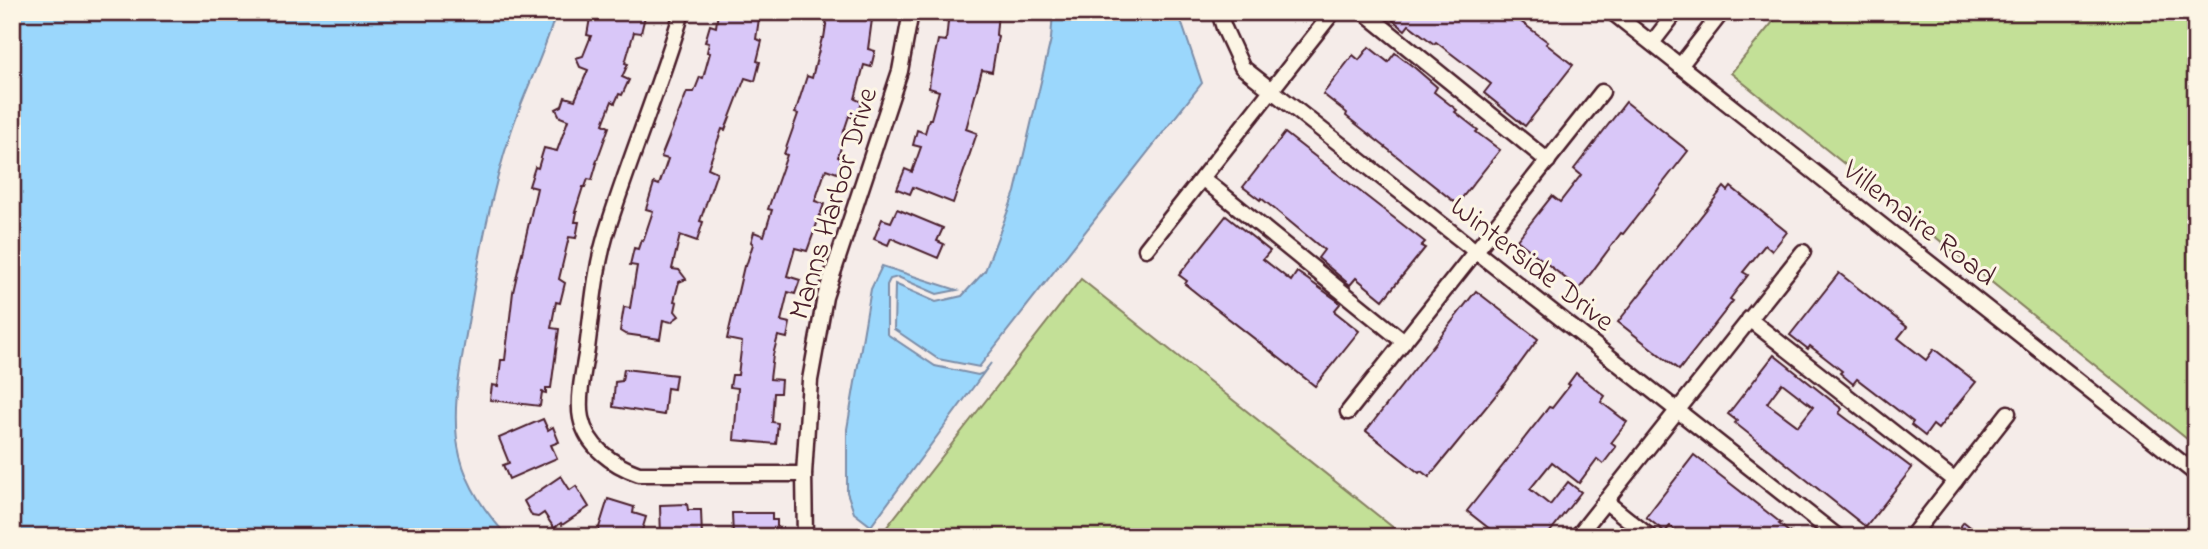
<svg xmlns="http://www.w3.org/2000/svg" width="2208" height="549" viewBox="0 0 2208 549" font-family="'Indie Flower',sans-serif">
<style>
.green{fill:#c3e097;stroke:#868061;stroke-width:2}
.water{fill:#9bd7fc;stroke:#7b8da8;stroke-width:2}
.building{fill:#d9c7f8;stroke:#4a1f2b;stroke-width:2;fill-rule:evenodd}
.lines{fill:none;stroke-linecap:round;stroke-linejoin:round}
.street-casing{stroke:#4a1f2b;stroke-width:19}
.street{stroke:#fcf5e5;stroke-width:14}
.labels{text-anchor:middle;stroke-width:6;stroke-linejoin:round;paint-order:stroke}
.street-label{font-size:30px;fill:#4a1f2b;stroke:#fcf5e5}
</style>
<rect width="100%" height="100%" fill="#f5ece9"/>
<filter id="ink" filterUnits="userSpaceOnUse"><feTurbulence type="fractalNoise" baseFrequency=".0143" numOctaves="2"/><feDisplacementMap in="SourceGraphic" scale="14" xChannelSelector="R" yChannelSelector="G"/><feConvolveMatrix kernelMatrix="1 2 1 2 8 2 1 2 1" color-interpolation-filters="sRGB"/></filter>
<g filter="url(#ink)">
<g class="green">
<polygon points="1781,12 2196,12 2196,438 2192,443 1731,73"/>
<polygon points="1081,279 1405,537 879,537"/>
</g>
<g class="water">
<path d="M12,12H556C545,53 524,92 511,132C490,196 478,262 467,329C460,369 450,415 460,456C468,488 486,513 508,537H12Z"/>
<polygon points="1053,12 1178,12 1202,83 979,367 938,359 894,329 895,284 936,302 962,296 985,271 1015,192 1051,39"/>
<polygon points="882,266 957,290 937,294 898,277 890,279 887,285 887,334 935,366 978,375 983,373 991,363 871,526 854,513 847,492 847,429 871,289"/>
</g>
<g class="building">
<polygon points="604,12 646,12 641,33 634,32 625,63 628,64 622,77 629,80 622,95 619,94 615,103 612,101 603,124 609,127 596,163 597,163 592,180 588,179 585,187 583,187 575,212 577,212 575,222 579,222 576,238 569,237 559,279 565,283 560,303 556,302 551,328 559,329 551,388 546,388 546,393 542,392 540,406 490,400 492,385 498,386 501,360 505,360 513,292 537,188 529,186 535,167 538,168 544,148 557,151 568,120 560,117 556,109 562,106 565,97 575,100 588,70 580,67 576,58 583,56 591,36 587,35 590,18 595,15 602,17"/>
<polygon points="718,12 760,12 756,39 762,41 757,61 760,62 755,81 745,78 725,130 722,129 708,168 717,172 700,221 703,222 697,241 680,235 672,269 679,270 686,279 679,282 674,301 677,302 675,311 679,316 671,322 663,320 660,339 625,334 620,331 624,307 630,308 637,266 630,265 634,248 638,249 641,240 643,241 653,211 646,209 654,183 659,185 668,159 661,157 687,92 694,92 700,77 703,78 710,53 707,52 709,43 705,42 710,25 716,27"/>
<polygon points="828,12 873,12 868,49 875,51 871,67 864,65 855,99 862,102 857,119 849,116 840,143 842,144 838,157 842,159 837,173 826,169 815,201 824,204 807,251 795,248 787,276 800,280 795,294 788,292 781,321 790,323 787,338 778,336 773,355 770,379 781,380 780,393 774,393 772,422 778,423 776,444 734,440 738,388 730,387 732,375 738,375 742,342 727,339 744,266 746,266 753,244 751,242 754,232 764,236 772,210 768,209 787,155 784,154 798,114 795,113 807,76 812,78 822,38 824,38"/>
<polygon points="949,12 998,12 996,35 998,36 992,72 982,70 966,129 977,133 953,203 913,187 910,194 897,189 905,169 912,172 921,147 913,145 917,130 925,133 929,119 931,119 939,91 929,88 930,79 938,40 946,41"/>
<polygon points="1383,12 1508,12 1548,42 1546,44 1573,65 1525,126 1484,93 1491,84 1436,42 1434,44 1409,25 1405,30"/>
<polygon points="1369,47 1388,62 1395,53 1415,68 1437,87 1434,92 1457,110 1455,112 1478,130 1476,132 1500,150 1457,204 1346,116 1347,113 1323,94 1353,55 1359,60"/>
<polygon points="1626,102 1688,151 1623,234 1621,233 1579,289 1517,240 1552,196 1560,202 1581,175 1574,169"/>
<polygon points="1285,133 1425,242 1421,246 1425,248 1383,300 1356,278 1350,285 1318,258 1324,250 1261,198 1260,200 1243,187"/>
<polygon points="1724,187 1728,191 1731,187 1787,232 1772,251 1765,245 1743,272 1748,275 1730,299 1733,301 1679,370 1618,322"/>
<polygon points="897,209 943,228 937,241 944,244 938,258 891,238 888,245 874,239 882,219 891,222"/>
<polygon points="1226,216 1270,251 1263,259 1291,281 1297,272 1338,301 1340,304 1334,311 1359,331 1315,386 1205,300 1185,284 1187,281 1179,275"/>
<polygon points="1839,273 1907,327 1898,338 1926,360 1934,349 1976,382 1938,429 1933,425 1925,436 1911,425 1913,422 1857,379 1853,384 1840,373 1842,371 1810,346 1808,349 1790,335"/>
<polygon points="1476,291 1538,339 1505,384 1429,477 1421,471 1419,473 1366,431"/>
<path d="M1774,355L1842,409L1839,413L1912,468L1866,527L1735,423L1737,421L1728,414ZM1782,383L1813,407L1798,426L1767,403Z"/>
<polygon points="624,369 676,375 674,389 667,388 664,415 613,407 615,382 622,381"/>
<polygon points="1576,373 1605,396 1601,402 1627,422 1611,443 1616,447 1603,464 1597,459 1579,483 1552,462 1530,489 1550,505 1568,482 1581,492 1546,537 1500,537 1467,511 1549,407 1552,408 1570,385 1568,384"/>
<polygon points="543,419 548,430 553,427 559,442 551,445 557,458 509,479 503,465 509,463 499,438"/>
<polygon points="1694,455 1781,523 1779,524 1795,537 1684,537 1670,526 1665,532 1646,517"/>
<polygon points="561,476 570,490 576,486 589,507 562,525 561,523 554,528 544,513 538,517 532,516 524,501"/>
<polygon points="608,499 634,507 633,513 646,517 640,537 596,537"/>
<polygon points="687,504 688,510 701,510 702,537 661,537 660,505"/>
<polygon points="732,513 772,513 772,520 777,520 777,537 733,537"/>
<polygon points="1964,522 1983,537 1952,537"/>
</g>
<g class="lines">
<g class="street-casing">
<g id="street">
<path d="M682,12C660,87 629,159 606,234C595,271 592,311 587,349C584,368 577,399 581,418C587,447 613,465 639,474H804"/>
<polyline points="1219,12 1224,28 1242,67 1838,537"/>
<polyline points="1364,12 1548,161"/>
<polyline points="1612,12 2196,474"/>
<polyline points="1652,43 1676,12"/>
<polyline points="1680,66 1722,12"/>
<polyline points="1202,178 1404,342"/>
<polyline points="1146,249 1333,12"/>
<polyline points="1749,319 1955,481"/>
<polyline points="1348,412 1602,92"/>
<polyline points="1605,501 1650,537"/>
<polyline points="805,537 804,474 810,380 825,297 900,71 911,12"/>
<polyline points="1577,537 1803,252"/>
<polyline points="1911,537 2008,413"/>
</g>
</g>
<use href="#street" class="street"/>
</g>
</g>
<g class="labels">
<g class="street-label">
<text transform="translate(832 203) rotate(-73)" y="10">Manns Harbor Drive</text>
<text transform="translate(1920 222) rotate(38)" y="10">Villemaire Road</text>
<text transform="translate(1533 263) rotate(38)" y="10">Winterside Drive</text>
</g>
</g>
<rect width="2208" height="549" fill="none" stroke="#fcf5e5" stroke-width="42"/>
<rect x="21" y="21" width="2166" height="507" fill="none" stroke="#4a1f2b" stroke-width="2.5" filter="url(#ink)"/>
</svg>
